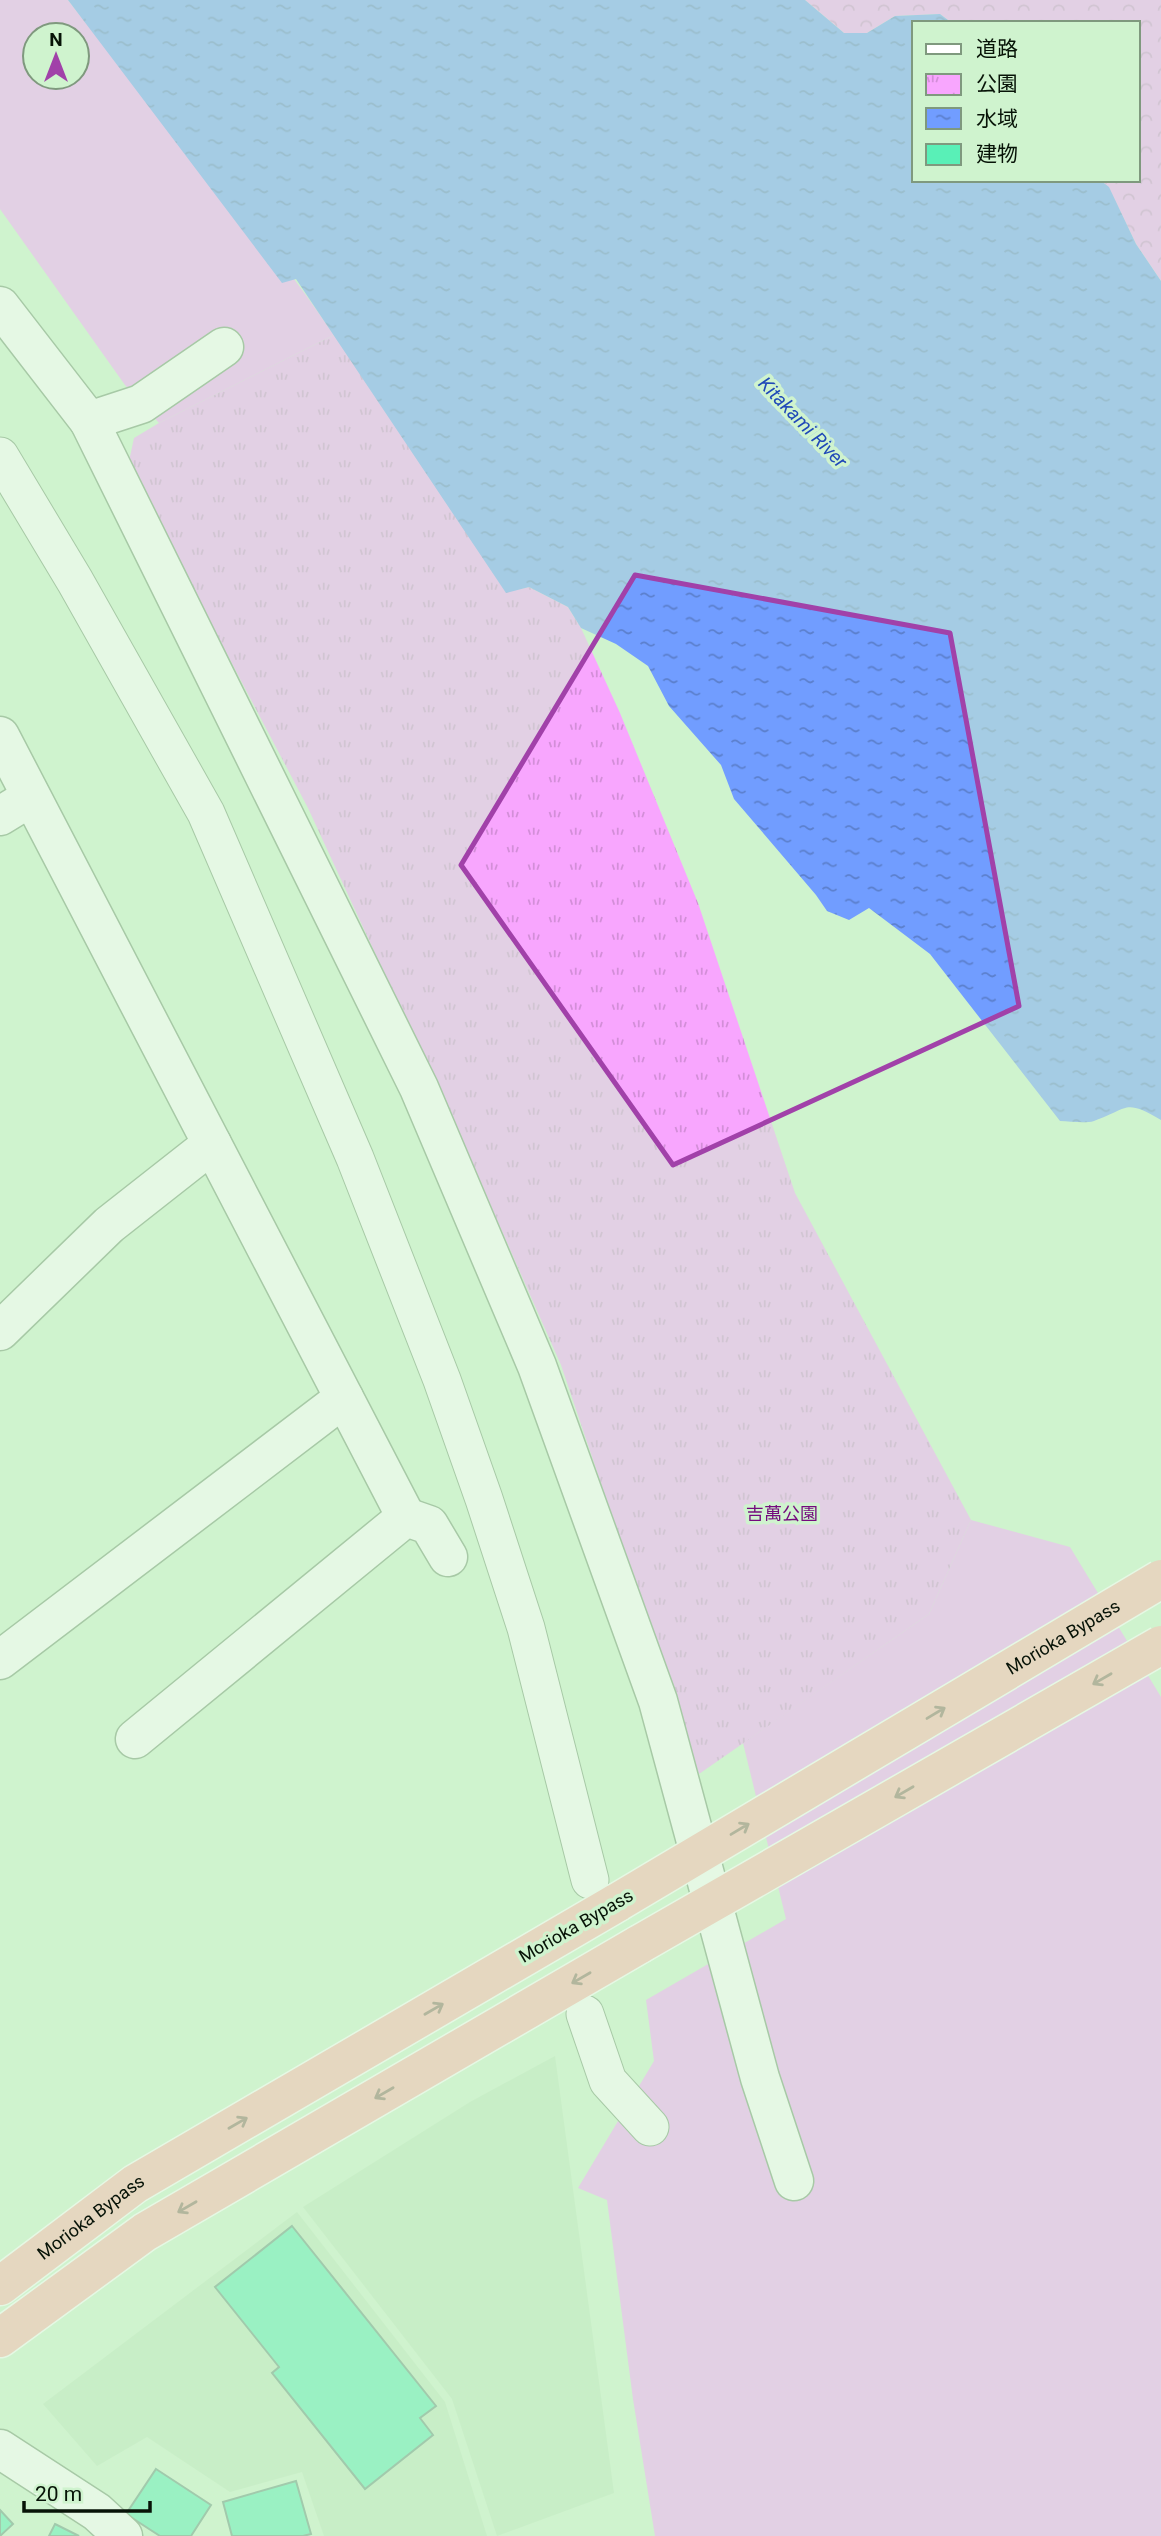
<svg xmlns="http://www.w3.org/2000/svg" width="1161" height="2536" viewBox="0 0 1161 2536" font-family="Roboto,'Noto Sans JP',sans-serif">
<style>
.built{fill:#bfe9bf}
.green{fill:#f8a6fe;fill-rule:evenodd}
.forest{fill:url(#forest-crowns)}
.park{fill:url(#park-tufts)}
.water{fill:url(#water-ripples)}
.building{fill:#59f0b7;stroke:#699983;stroke-width:2}
.lines{fill:none;stroke-linecap:round;stroke-linejoin:round}
.pedestrian-casing{stroke:#769876;stroke-width:39}
.minor-casing{stroke:#769876;stroke-width:41}
.trunk-casing{stroke:#fff;stroke-width:41}
.pedestrian{stroke:#fff;stroke-width:37}
.minor{stroke:#fff;stroke-width:38}
.trunk{stroke:#feb6af;stroke-width:38}
.trunk-bridge-casing{stroke:#fff;stroke-width:41;stroke-linecap:butt}
.trunk-bridge{stroke:#feb6af;stroke-width:38}
.oneway{stroke:#8f6d63}
.marked{fill:none;stroke:#a141a9;stroke-width:5;stroke-linejoin:round}
.labels{text-anchor:middle;stroke-width:7;stroke-linejoin:round;paint-order:stroke}
.park-label{font-size:18px;fill:#740a7d;stroke:#cff3ce}
.street-label{font-size:18px;fill:#071307;stroke:#cff3ce}
.water-label{font-size:19px;font-style:italic;fill:#2049b8;stroke:#cff3ce}
</style>
<defs>
<pattern id="forest-crowns" width="20" height="18" patternUnits="userSpaceOnUse" patternTransform="scale(1.75)"><rect width="20" height="18" fill="#f8a6fe"/><path d="M2 6a3 3 0 1 1 6 0M12 15a3 3 0 1 1 6 0" fill="none" stroke="#d38ed8"/></pattern>
<pattern id="park-tufts" width="24" height="20" patternUnits="userSpaceOnUse" patternTransform="scale(1.75)"><rect width="24" height="20" fill="#f8a6fe"/><path d="M3 7l-1-3M5 7V3M7 7l1-3M15 17l-1-3M17 17v-4M19 17l1-3" fill="none" stroke="#d38ed8"/></pattern>
<pattern id="water-ripples" width="26" height="14" patternUnits="userSpaceOnUse" patternTransform="scale(1.75)"><rect width="26" height="14" fill="#719dff"/><path d="M2 4q2-2 4 0t4 0M15 11q2-2 4 0t4 0" fill="none" stroke="#5b7fcc"/></pattern>
</defs>
<rect width="100%" height="100%" fill="#cff3ce"/>
<g class="built">
<polygon points="555,2056 614,2493 497,2536 452,2399 303,2207 470,2102"/>
<polygon points="297,2212 445,2402 487,2536 324,2536 302,2472 230,2492 147,2437 97,2466 43,2404"/>
</g>
<g class="green">
<path d="M0,0H68C155,113 254,217 334,335L159,423L125,385L0,209ZM35,35H77V77H35Z"/>
<polygon points="971,1520 1070,1547 1161,1697 1161,2536 655,2536 633,2399 607,2200 578,2188 654,2061 646,2000 786,1919 743,1743 929,1614"/>
</g>
<polygon class="forest" points="805,0 1161,0 1161,281 1136,244 1109,188 1100,180 1138,180 1138,23 952,23 940,14 895,16 867,33 844,33"/>
<polygon class="park" points="334,335 506,592 529,587 568,607 581,628 620,713 698,903 795,1193 971,1520 929,1614 699,1774 561,1365 470,1159 308,808 128,466 134,438 159,423"/>
<path class="water" d="M68,0H805L844,33H867L895,16L940,14L952,23H914V180H1100L1109,187L1136,244L1161,281V1120C1123,1098 1129,1109 1094,1121C1084,1124 1070,1121 1060,1121L930,954L869,908L849,920L827,911L816,895L734,799L721,765L669,706L648,666L616,644L581,628L568,607L529,587L506,593L296,279L282,283Z"/>
<g class="building">
<polygon points="292,2226 436,2406 420,2418 433,2435 365,2489 272,2373 279,2367 215,2287"/>
<polygon points="156,2469 211,2505 191,2536 160,2536 126,2514"/>
<polygon points="296,2481 311,2534 303,2536 232,2536 223,2502"/>
<polygon points="0,2510 13,2524 0,2536"/>
<polygon points="55,2524 79,2536 49,2536"/>
</g>
<g class="lines">
<g class="pedestrian-casing">
<g id="pedestrian">
<polyline points="0,456 75,581 206,813 355,1158 442,1380 484,1499 526,1628 590,1880"/>
<polyline points="585,2014 608,2081 650,2127"/>
</g>
</g>
<g class="minor-casing">
<g id="minor">
<polyline points="0,306 89,421 141,404 224,347"/>
<polyline points="89,421 419,1088 537,1366 658,1701 760,2078 794,2181"/>
<polyline points="0,736 406,1517"/>
<polyline points="0,816 31,797"/>
<polyline points="0,1331 109,1225 212,1144"/>
<polyline points="0,1660 344,1398"/>
<polyline points="135,1739 406,1517 429,1525 448,1557"/>
<polyline points="0,2449 97,2512 123,2536"/>
</g>
</g>
<g class="trunk-casing">
<g id="trunk">
<path id="s1" d="M0,2286L135,2184L618,1902"/>
<polyline points="0,2338 145,2232 640,1944"/>
</g>
</g>
<use href="#pedestrian" class="pedestrian"/>
<use href="#minor" class="minor"/>
<use href="#trunk" class="trunk"/>
<g class="trunk-bridge-casing">
<g id="trunk-bridge">
<path id="s2" d="M618,1902L1161,1579"/>
<polyline points="640,1944 1161,1645"/>
</g>
</g>
<use href="#trunk-bridge" class="trunk-bridge"/>
</g>
<defs><path id="oneway-shaft" d="M-6 0H5M1.5-3L5.5 0L1.5 3" fill="none" stroke-width="1.6" stroke-linecap="round" stroke-linejoin="round" transform="scale(1.75)"/></defs>
<g class="oneway">
<use href="#oneway-shaft" transform="translate(1102 1679) rotate(150)"/>
<use href="#oneway-shaft" transform="translate(936 1713) rotate(-31)"/>
<use href="#oneway-shaft" transform="translate(904 1792) rotate(150)"/>
<use href="#oneway-shaft" transform="translate(740 1829) rotate(-31)"/>
<use href="#oneway-shaft" transform="translate(581 1978) rotate(150)"/>
<use href="#oneway-shaft" transform="translate(434 2009) rotate(-30)"/>
<use href="#oneway-shaft" transform="translate(384 2093) rotate(150)"/>
<use href="#oneway-shaft" transform="translate(238 2123) rotate(-30)"/>
<use href="#oneway-shaft" transform="translate(187 2207) rotate(150)"/>
</g>
<path d="M0 0H1161V2536H0ZM635,575L950,633L1019,1006L673,1165L461,865Z" fill="#cff3ce" fill-opacity=".55" fill-rule="evenodd"/>
<path class="marked" d="M635,575L950,633L1019,1006L673,1165L461,865Z"/>
<g class="labels">
<g class="park-label">
<text x="782" y="1520">吉萬公園</text>
</g>
<g class="street-label">
<text dy="6" stroke="none"><textPath href="#s2" startOffset="518">Morioka Bypass</textPath></text>
<text transform="translate(576 1926) rotate(-30)" y="6">Morioka Bypass</text>
<text dy="6" stroke="none"><textPath href="#s1" startOffset="114">Morioka Bypass</textPath></text>
</g>
<g class="water-label">
<text transform="translate(803 422) rotate(46)" y="7">Kitakami River</text>
</g>
</g>
<rect x="912" y="21" width="228" height="161" fill="#cff3ce" stroke="#7f997e" stroke-width="2"/>
<rect x="926" y="44" width="35" height="10" fill="#ffffff" stroke="#7f997e" stroke-width="2"/>
<text x="976" y="56" font-size="21" fill="#071307">道路</text>
<rect x="926" y="74" width="35" height="21" fill="url(#park-tufts)" stroke="#7f997e" stroke-width="2"/>
<text x="976" y="91" font-size="21" fill="#071307">公園</text>
<rect x="926" y="108" width="35" height="21" fill="url(#water-ripples)" stroke="#7f997e" stroke-width="2"/>
<text x="976" y="126" font-size="21" fill="#071307">水域</text>
<rect x="926" y="144" width="35" height="21" fill="#59f0b7" stroke="#7f997e" stroke-width="2"/>
<text x="976" y="161" font-size="21" fill="#071307">建物</text>
<g transform="translate(56 56)"><circle r="33" fill="#cff3ce" stroke="#7f997e" stroke-width="2"/>
<path d="M0-5L12 26L0 18L-12 26Z" fill="#a141a9"/>
<text y="-10" font-size="19" font-weight="bold" text-anchor="middle" fill="#071307">N</text>
</g>
<path d="M24 2501v10h126v-10" fill="none" stroke="#071307" stroke-width="3.5"/>
<text x="35" y="2501" font-size="21" fill="#071307" stroke="#cff3ce" stroke-width="5" paint-order="stroke">20 m</text>
</svg>
